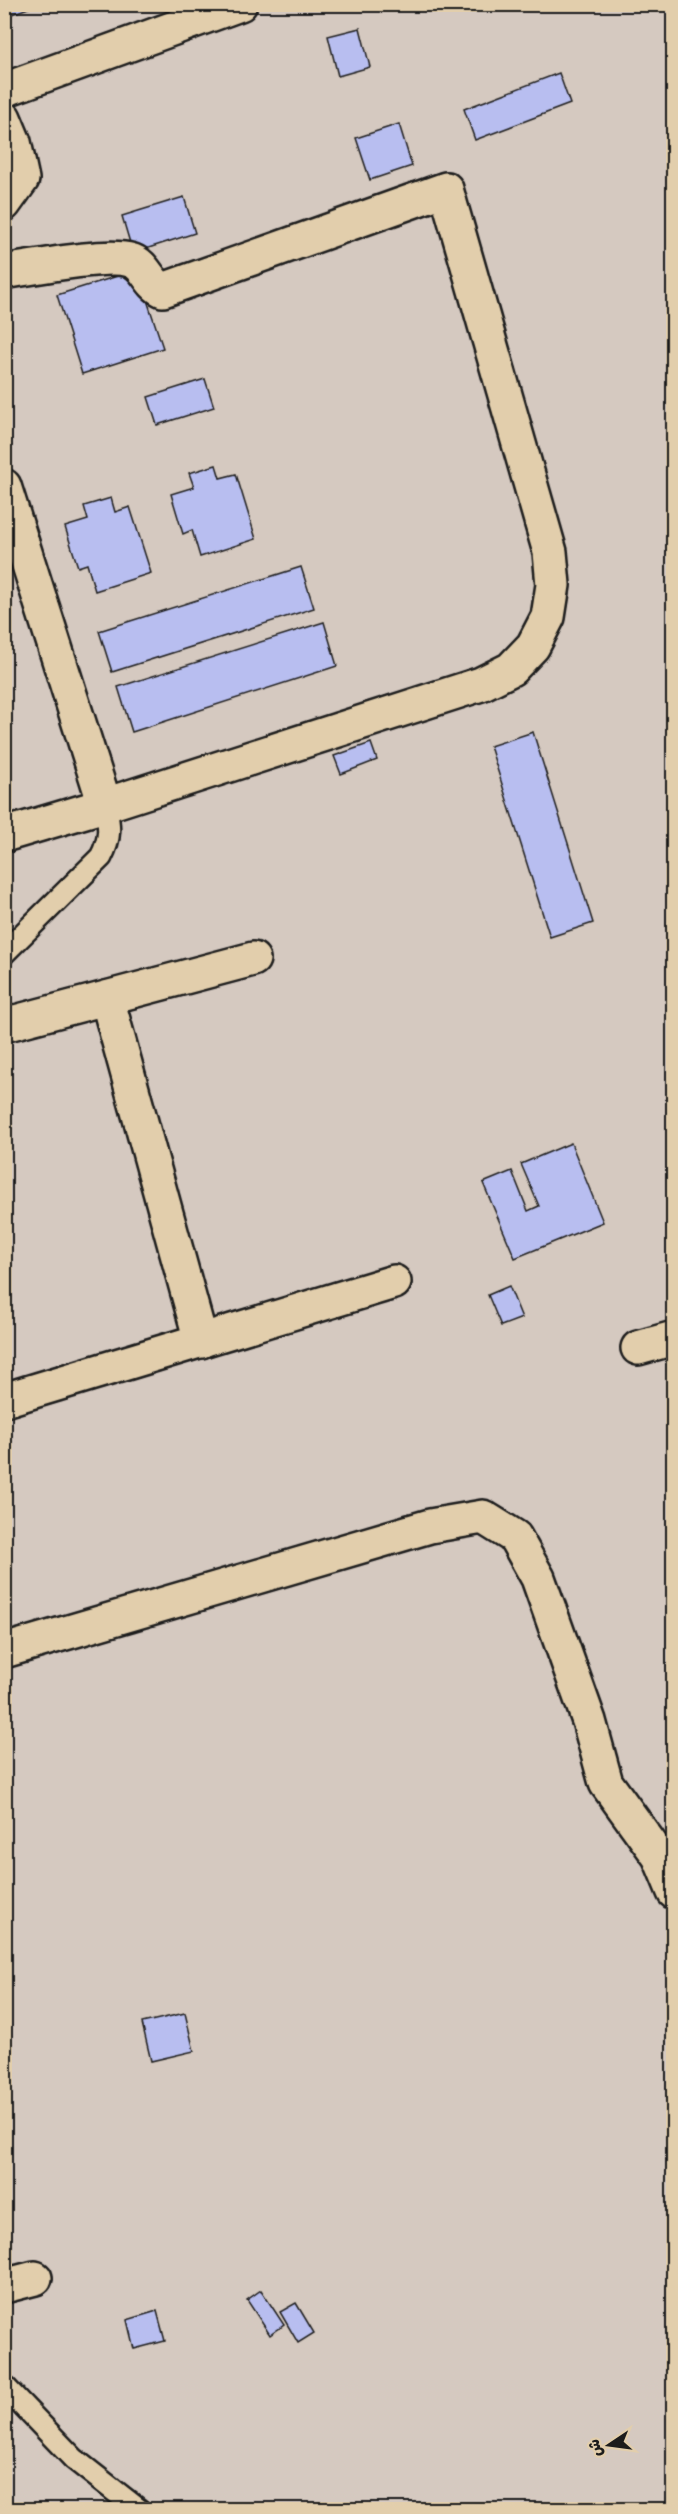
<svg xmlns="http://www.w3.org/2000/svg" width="678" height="2514" viewBox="0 0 678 2514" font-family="Itim,'Playpen Sans Arabic',sans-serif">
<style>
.building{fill:#b8bef0;stroke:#1c1c1c;stroke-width:1.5}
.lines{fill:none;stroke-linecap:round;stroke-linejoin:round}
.lane-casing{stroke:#1c1c1c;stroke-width:26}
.street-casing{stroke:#1c1c1c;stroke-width:38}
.lane{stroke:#e2ceac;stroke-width:21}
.street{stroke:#e2ceac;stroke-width:33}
</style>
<rect width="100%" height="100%" fill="#d5c9c0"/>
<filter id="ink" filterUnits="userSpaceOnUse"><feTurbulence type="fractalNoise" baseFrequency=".0167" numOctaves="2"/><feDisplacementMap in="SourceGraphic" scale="12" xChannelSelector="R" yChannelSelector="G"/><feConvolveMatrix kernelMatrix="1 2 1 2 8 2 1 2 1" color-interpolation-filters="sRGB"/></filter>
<g filter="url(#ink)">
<g class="building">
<polygon points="4,4 39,4 4,17"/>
<polygon points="360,28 370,67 338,76 328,36"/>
<polygon points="559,73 570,104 475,140 464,109"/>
<polygon points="399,124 412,166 370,180 356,138"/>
<polygon points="184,197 195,233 133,253 122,216"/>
<polygon points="137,270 163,348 82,374 57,295"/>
<polygon points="205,379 214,407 157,425 148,397"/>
<polygon points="216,465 220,478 236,474 256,539 200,557 192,530 183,534 171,494 194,487 189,473"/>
<polygon points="111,498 115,512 130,507 151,573 95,591 87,564 78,567 65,527 88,520 84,506"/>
<polygon points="301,567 314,608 112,672 99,631"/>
<polygon points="324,622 337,666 132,732 118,687"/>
<polygon points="533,732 593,923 550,937 490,746"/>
<polygon points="371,743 377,760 341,774 334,756"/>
<polygon points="571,1143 603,1222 515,1258 483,1183 512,1171 528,1211 539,1206 521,1164"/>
<polygon points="509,1286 522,1318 501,1326 488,1295"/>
<polygon points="185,2013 194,2051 151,2061 142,2023"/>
<polygon points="261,2290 284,2325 270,2335 247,2300"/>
<polygon points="296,2303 314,2333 298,2343 280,2312"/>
<polygon points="157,2311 165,2341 134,2349 127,2320"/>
</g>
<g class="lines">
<g class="lane-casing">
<g id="lane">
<path d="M4,953L101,857C111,838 110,826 105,805"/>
<polyline points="4,2386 74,2459 139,2510"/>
</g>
</g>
<g class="street-casing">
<g id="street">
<polyline points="4,90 240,4"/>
<polyline points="4,118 14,142 22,179 4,204"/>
<path d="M4,268L10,271C36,267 108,253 130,260C146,264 148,283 163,290L446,189L550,552L553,585L548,617L533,646L511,669L481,684L105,805L4,835"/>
<polyline points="4,486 105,805"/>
<polyline points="107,998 201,1341"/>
<polyline points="4,1025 253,959"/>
<polyline points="638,1348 674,1338"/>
<polyline points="4,1400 394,1282"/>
<polyline points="4,1651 430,1526 483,1517 515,1537 538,1578 589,1721 606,1783 659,1856 674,1892"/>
<polyline points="4,2286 35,2278"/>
</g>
</g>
<use href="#lane" class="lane"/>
<use href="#street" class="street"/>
</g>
</g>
<rect width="678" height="2514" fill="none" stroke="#e2ceac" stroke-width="24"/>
<rect x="12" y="12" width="654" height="2490" fill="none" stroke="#1c1c1c" stroke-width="2" filter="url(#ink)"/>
<g transform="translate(609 2445) rotate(257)" stroke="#e2ceac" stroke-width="4.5" paint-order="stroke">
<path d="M0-4.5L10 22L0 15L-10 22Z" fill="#1c1c1c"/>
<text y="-9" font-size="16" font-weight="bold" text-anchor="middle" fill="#1c1c1c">ش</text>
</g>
</svg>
